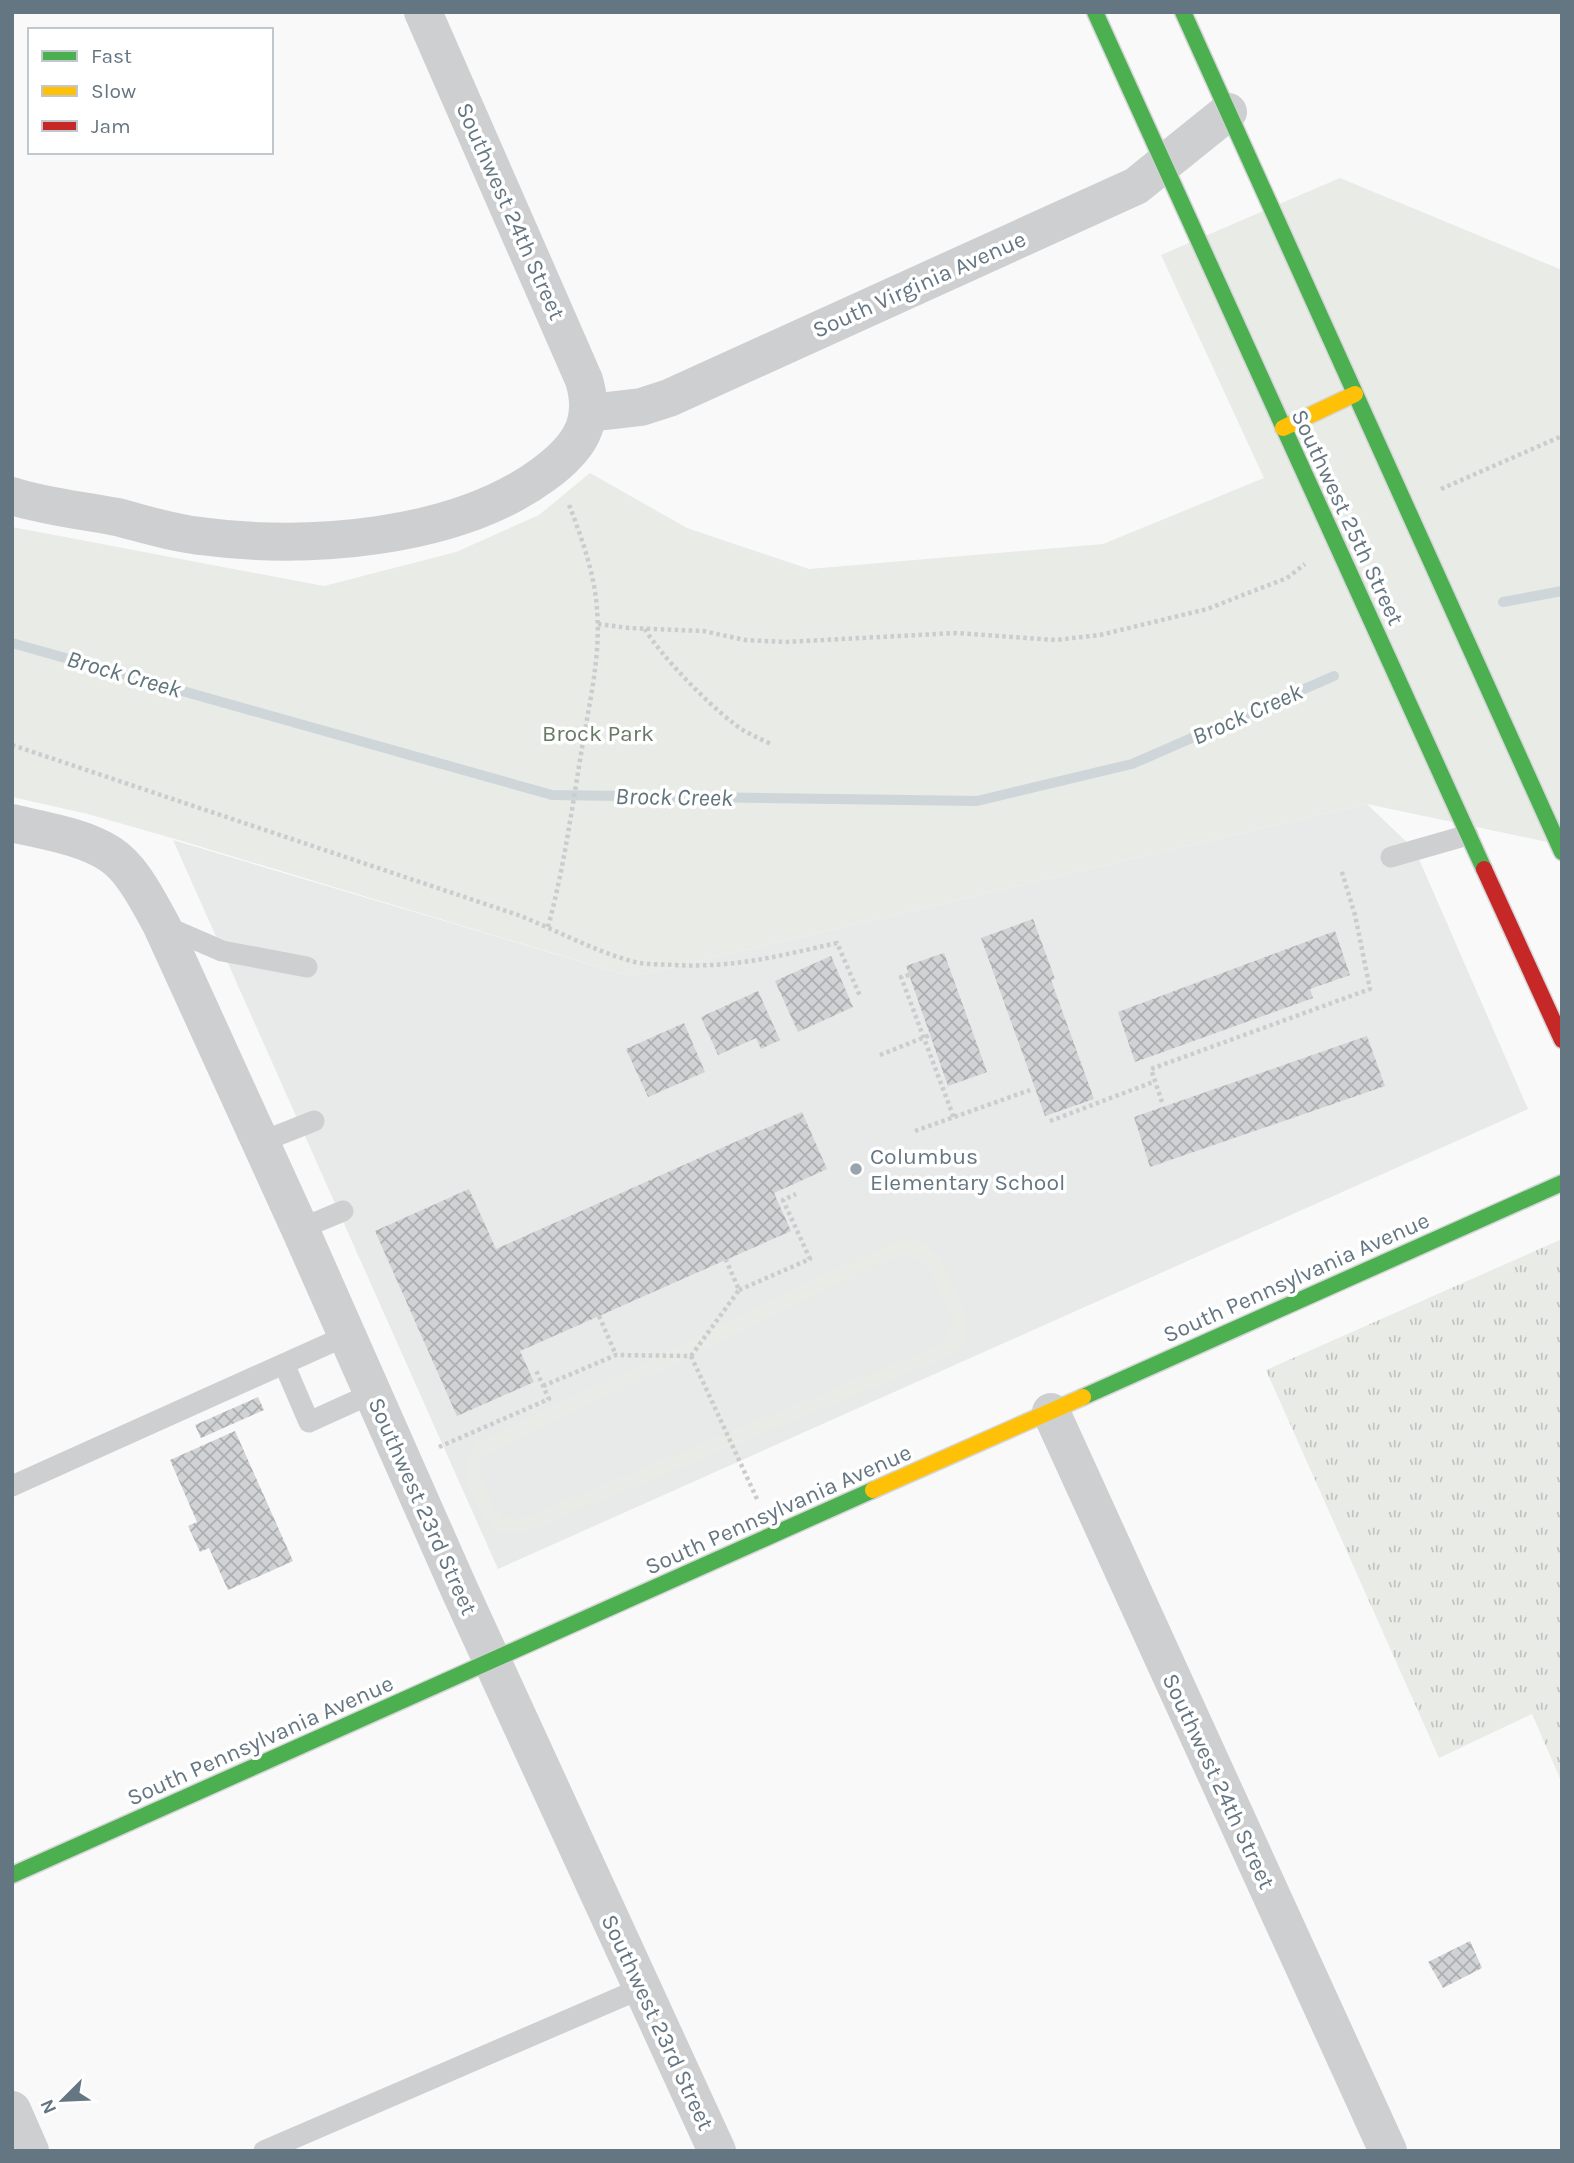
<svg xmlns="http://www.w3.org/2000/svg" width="1574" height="2163" viewBox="0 0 1574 2163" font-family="Karla,sans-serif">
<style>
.built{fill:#e8e9e9}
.grass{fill:url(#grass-tufts)}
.park{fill:#e8ebe6;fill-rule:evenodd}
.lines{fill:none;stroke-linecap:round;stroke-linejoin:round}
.stream{stroke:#ced6d9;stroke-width:10}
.building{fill:url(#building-cross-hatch)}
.fast-casing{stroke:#d5d6d7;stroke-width:19}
.slow-casing{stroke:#d5d6d7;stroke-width:19}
.jam-casing{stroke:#d5d6d7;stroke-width:19}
.path{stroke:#cbcccd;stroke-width:4.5;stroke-dasharray:3.5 3.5;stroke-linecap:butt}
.lane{stroke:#cecfd0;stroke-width:21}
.street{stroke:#cecfd0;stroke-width:38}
.fast{stroke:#4caf50;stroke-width:16}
.slow{stroke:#ffc107;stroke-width:16}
.jam{stroke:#c62828;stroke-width:16}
.poi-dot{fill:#99a4ac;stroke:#fff;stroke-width:2.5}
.labels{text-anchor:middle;stroke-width:7;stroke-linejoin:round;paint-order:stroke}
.street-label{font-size:23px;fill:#657683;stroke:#fff}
.park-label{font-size:23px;fill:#687a64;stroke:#fff}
.poi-label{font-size:23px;fill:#657683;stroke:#fff;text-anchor:start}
.water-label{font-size:24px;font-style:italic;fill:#60757c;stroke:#fff}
</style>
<defs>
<pattern id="grass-tufts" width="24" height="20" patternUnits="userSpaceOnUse" patternTransform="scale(1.75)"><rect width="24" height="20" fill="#e8ebe6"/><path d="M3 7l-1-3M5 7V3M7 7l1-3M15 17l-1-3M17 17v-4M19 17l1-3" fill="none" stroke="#c0c3c0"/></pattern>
<pattern id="building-cross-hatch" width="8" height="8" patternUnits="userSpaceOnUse" patternTransform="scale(1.75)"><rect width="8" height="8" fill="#d0d2d3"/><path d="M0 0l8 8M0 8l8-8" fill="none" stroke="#acafb1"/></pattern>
</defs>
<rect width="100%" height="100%" fill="#f9f9f9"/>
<polygon class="built" points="1367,804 1415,850 1528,1109 498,1569 173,840 632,977"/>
<polygon class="grass" points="1562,1239 1562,1783 1532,1714 1439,1758 1266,1370"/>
<g class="park">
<polygon points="1340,178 1562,270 1562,845 1367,804 632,977 172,838 88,814 12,797 12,527 324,586 456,552 539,515 590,473 687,528 809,569 1103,544 1264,478 1161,255"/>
<path d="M903,1237C912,1239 921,1242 929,1248C948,1264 971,1312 964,1337C962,1345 958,1350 953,1355L524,1533C518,1533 508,1534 502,1533C486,1528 466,1489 465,1473C464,1462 471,1452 477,1443ZM902,1254L923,1261L931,1271L951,1315V1328L941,1344L520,1519L503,1517L495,1510L479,1471L481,1460L488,1454Z"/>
</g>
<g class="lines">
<g class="stream">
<polyline points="1503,602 1562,591"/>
<polyline points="12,643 552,795 977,801 1132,764 1334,676"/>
</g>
</g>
<g class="building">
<polygon points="1033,919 1055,979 1051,980 1094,1099 1045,1116 981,938"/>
<polygon points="1335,931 1350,975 1310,989 1313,998 1135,1062 1118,1012"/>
<polygon points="944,953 987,1072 948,1086 906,966"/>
<polygon points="831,956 853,1007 798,1032 775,981"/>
<polygon points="758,991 780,1040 761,1049 756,1038 718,1055 701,1017"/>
<polygon points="684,1023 705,1072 648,1097 626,1049"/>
<polygon points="1367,1036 1385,1086 1150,1167 1134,1117"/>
<polygon points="802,1112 827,1169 774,1193 791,1231 520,1351 534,1382 457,1416 375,1231 469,1189 496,1249"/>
<polygon points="258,1397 264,1410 201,1438 195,1425"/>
<polygon points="235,1431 293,1561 228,1590 209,1548 200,1552 188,1526 197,1522 170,1460"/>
<polygon points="1470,1941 1482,1968 1443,1988 1428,1962"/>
</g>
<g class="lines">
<g class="fast-casing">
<g id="fast">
<polyline points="1095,12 1484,869"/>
<polyline points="1183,12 1562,852"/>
<polyline points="1083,1397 1562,1183"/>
<polyline points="12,1875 873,1490"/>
</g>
</g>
<g class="slow-casing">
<g id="slow">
<polyline points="1283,428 1355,394"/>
<polyline points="873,1490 1083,1397"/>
</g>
</g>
<g class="jam-casing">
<polyline id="jam" points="1484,869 1562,1040"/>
</g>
<g class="path">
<polyline points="1441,489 1562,436"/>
<polyline points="598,624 629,628 703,631 745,640 785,642 956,633 1055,640 1100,635 1207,609 1287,578 1305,564"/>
<path d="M645,629C660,655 707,703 732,722C743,732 757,737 771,744"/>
<path d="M12,745L518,915C556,930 592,950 631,961C645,965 660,964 674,965C736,968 778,956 837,943L860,996"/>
<path d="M548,927C564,868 572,808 582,748C589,704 601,656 597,610C595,574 581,536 568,502"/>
<polyline points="909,975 901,977 954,1118"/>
<polyline points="880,1055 930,1035"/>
<polyline points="1162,1102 1151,1069 1370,989 1355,915 1341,869"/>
<polyline points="1050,1121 1153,1082"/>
<polyline points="915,1131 1030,1090"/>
<polyline points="739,1290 810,1259 783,1200 796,1194"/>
<polyline points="599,1316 616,1355"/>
<polyline points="691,1356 757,1499"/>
<polyline points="691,1356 739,1290 726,1260"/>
<polyline points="543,1386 616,1355 691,1356"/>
<polyline points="439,1447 549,1399 535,1368"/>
</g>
<g class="lane">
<polyline points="1391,857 1468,835"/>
<polyline points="162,925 222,951 307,967"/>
<polyline points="261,1142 314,1121"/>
<polyline points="300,1229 343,1211"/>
<polyline points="284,1364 309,1422 373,1393"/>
<polyline points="12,1486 348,1335"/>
<polyline points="264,2151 642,1988"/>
</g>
<g class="street">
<polyline points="589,413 641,407 669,398 1136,186 1228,112"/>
<path d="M12,496C46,507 82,510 117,517C145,524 171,533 200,536C306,550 455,540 544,474C578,449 597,423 584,380L423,12"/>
<path d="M12,823C44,831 82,836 110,854C133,869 148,901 161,924L300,1229L460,1591L717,2151"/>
<polyline points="1051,1412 1388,2151"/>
<polyline points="12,2110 30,2151"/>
</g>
<use href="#fast" class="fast"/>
<use href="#slow" class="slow"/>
<use href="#jam" class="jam"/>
</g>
<circle class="poi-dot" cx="856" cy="1169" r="7"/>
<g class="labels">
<g class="street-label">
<text transform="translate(511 211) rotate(66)" y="8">Southwest 24th Street</text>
<text transform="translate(919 284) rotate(-24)" y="8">South Virginia Avenue</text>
<text transform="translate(1348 517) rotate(65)" y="8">Southwest 25th Street</text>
<text transform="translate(1296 1277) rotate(-24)" y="8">South Pennsylvania Avenue</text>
<text transform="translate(423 1506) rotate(66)" y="8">Southwest 23rd Street</text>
<text transform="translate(778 1509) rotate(-24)" y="8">South Pennsylvania Avenue</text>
<text transform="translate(260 1740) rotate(-24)" y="8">South Pennsylvania Avenue</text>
<text transform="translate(1219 1781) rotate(65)" y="8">Southwest 24th Street</text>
<text transform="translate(658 2022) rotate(65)" y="8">Southwest 23rd Street</text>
</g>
<g class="park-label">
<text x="598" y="741">Brock Park</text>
</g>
<g class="poi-label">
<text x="870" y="1164">Columbus<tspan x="870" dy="26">Elementary School</tspan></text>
</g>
<g class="water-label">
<text transform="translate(124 674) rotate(16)" y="8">Brock Creek</text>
<text transform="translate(1247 714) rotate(-24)" y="8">Brock Creek</text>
<text transform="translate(674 797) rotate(1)" y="8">Brock Creek</text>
</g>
</g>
<rect width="1574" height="2163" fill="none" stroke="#657683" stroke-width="28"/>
<rect x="28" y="28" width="245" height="126" fill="#ffffff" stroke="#c1c8cd" stroke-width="2"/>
<rect x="42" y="51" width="35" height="10" fill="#4caf50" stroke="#c1c8cd" stroke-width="2"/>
<text x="91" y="63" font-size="21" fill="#657683">Fast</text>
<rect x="42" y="86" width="35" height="10" fill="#ffc107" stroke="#c1c8cd" stroke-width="2"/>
<text x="91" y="98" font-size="21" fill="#657683">Slow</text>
<rect x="42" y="121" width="35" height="10" fill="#c62828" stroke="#c1c8cd" stroke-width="2"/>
<text x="91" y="133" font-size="21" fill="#657683">Jam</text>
<g transform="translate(63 2100) rotate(246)" stroke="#ffffff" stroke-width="5" paint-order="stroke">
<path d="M0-5L12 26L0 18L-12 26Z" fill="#657683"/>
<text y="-10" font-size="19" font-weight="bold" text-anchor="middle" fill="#657683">N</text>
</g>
</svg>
